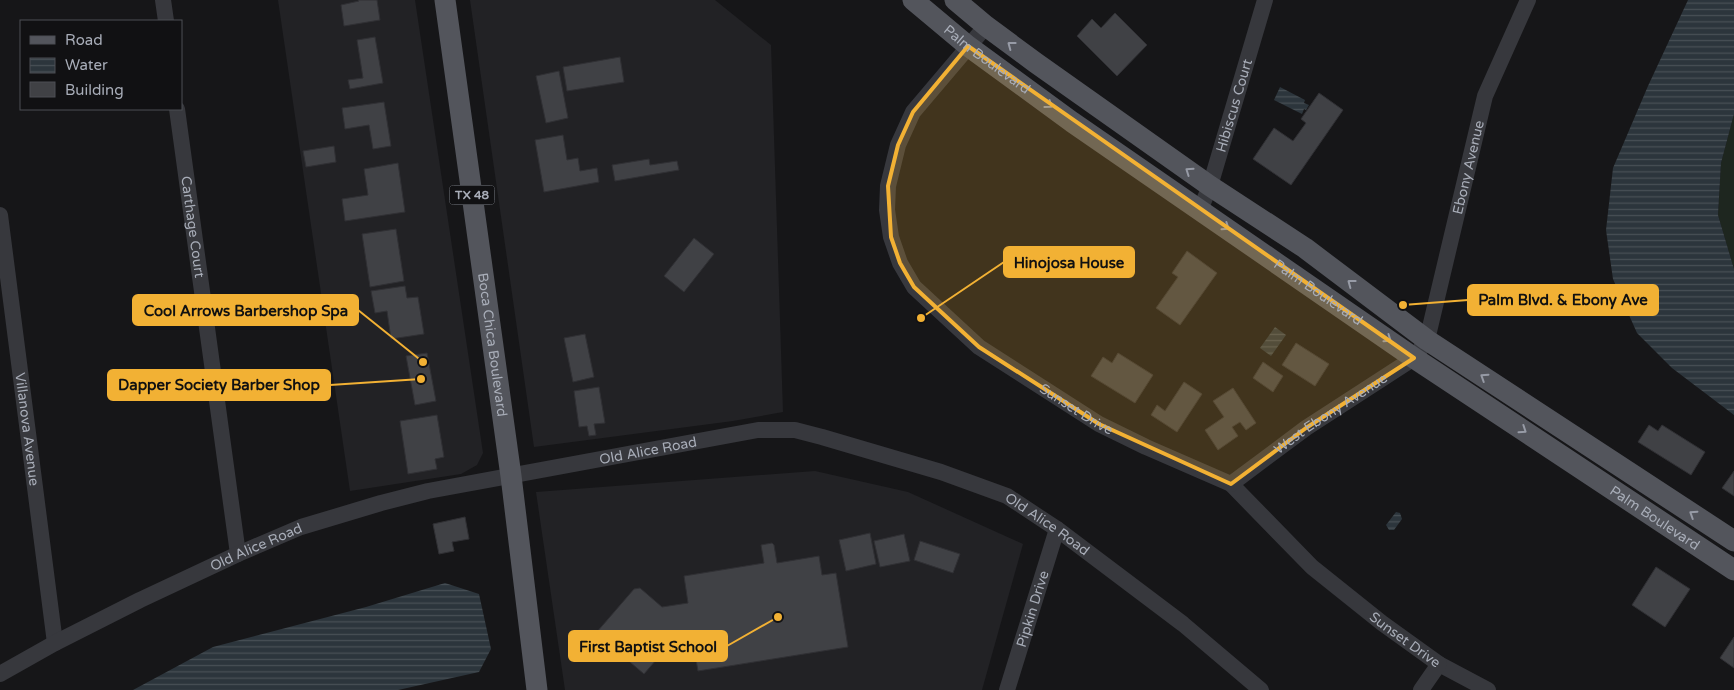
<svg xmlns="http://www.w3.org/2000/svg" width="1734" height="690" viewBox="0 0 1734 690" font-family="'Varela Round',sans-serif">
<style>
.built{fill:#222225}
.green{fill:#1e261f}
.water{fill:url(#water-rules)}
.building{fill:#404145;stroke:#303034}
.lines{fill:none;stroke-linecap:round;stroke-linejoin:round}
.minor{stroke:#37383d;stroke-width:16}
.major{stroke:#53555c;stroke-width:21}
.oneway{stroke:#979ba6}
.marked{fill:#f2b134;fill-opacity:0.2;stroke:#f2b134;stroke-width:4;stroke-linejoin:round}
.labels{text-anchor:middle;stroke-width:4;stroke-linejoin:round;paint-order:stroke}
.shield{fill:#111113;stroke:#7b7e86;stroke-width:1}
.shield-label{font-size:12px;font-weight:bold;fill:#a8adb8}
.street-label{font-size:14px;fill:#a8adb8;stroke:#111113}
.leader{fill:none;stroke:#f2b134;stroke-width:2}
.callout-dot{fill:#f2b134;stroke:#111113;stroke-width:2}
.callout{fill:#f2b134;stroke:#f2b134;stroke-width:2}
.callout-label{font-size:15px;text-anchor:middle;font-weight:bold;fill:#111}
</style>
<defs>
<pattern id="water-rules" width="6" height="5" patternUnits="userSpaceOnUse" patternTransform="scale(1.25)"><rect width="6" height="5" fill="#2c353c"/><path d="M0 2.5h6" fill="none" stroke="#485056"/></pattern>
</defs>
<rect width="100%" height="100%" fill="#161618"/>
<g class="built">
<polygon points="278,0 415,0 483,453 477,465 461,474 350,491"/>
<polygon points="470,0 715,0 771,45 783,412 733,421 534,447"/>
<polygon points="815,471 908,492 1023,544 982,690 565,690 536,492"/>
</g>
<polygon class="green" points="1734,114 1734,269 1718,215 1721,163"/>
<g class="water">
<polygon points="1688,0 1734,0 1734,114 1721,163 1718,215 1734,269 1734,415 1672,368 1637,333 1613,279 1606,230 1613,168 1648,86"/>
<polygon points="1280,87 1305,100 1304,103 1309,105 1306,110 1304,109 1302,114 1274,100"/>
<polygon points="1275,327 1286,335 1271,356 1260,348"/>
<polygon points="1396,512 1400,513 1402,519 1394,530 1389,530 1386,525"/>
<polygon points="445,583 479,594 491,649 479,672 398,690 133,690 213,647 366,607"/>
</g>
<g class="building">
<polygon points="358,0 377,0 380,20 344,26 341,5 359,1"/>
<polygon points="1115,13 1147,45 1117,76 1077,36 1092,19 1101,28"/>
<polygon points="375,37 383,83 350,89 348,80 363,78 357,40"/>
<polygon points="620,57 624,82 567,91 563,67"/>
<polygon points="559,71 568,118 546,123 536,76"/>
<polygon points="1319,93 1343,110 1291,185 1253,159 1274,128 1293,141 1306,123 1301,119"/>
<polygon points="384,102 391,146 373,149 369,125 345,129 342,108"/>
<polygon points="563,135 567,160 578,158 580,171 597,168 599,182 544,192 535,140"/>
<polygon points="334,146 336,162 306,167 303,151"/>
<polygon points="649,159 650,165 677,161 679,170 615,181 612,165"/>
<polygon points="398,163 405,212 345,221 342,199 368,195 364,169"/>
<polygon points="396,229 404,281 370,287 362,234"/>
<polygon points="694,238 714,254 684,292 664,276"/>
<polygon points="1187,251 1217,273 1180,325 1156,308 1178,277 1172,273"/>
<polygon points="405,286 407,298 418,297 424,334 391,339 387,311 375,313 371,291"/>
<polygon points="585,334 594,377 573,382 564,338"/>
<polygon points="1296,343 1329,364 1315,386 1282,365"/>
<polygon points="427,353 436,401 415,405 406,356"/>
<polygon points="1118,353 1153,375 1135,403 1091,376 1103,357 1112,363"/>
<polygon points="1263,362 1283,376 1273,392 1253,378"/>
<polygon points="1184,382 1202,394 1177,432 1151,415 1157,405 1165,411"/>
<polygon points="599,387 605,423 594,424 596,435 589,436 587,426 579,427 574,391"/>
<polygon points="1233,388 1256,423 1246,430 1240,422 1232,427 1238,436 1218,450 1205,430 1224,417 1213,401"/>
<polygon points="437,415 444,457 435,459 437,469 408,474 400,421"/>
<polygon points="1649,425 1658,431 1662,425 1705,452 1691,475 1638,442"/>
<polygon points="1734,471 1734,496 1722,488"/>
<polygon points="465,517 469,539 452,542 454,551 439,554 433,524"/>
<polygon points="870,533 876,564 846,571 839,540"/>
<polygon points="904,534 910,561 880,567 874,541"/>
<polygon points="920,541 960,554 953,573 914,560"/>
<polygon points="772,543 774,545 777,563 819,556 822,575 836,573 848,647 698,671 693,642 668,646 644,674 596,633 634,589 640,588 662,607 688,603 684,576 764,563 761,545"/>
<polygon points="1656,567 1690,589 1665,627 1632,605"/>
<polygon points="1734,637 1734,668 1720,658"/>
</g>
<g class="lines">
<g class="minor">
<polyline points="163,0 166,21"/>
<path id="s1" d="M986,26L913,112L898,145L888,186L887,210L891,237L900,263L914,287L979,347L1099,424L1146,447L1231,484L1312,567L1382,623L1439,664L1488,690"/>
<path id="s2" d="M177,109L238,554"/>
<path id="s3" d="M1200,210L1210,186L1265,0"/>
<path id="s4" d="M0,215L55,643"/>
<path id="s5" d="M1231,484L1306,428L1414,358L1427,340L1485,96L1528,0"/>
<path id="s6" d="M0,674L55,643L140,600L238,554L301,527L381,503L428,491L758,430H795L822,437L941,472L1007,496L1057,529L1183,624L1261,690"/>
<path id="s7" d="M1007,690L1057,529"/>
<polyline points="1421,690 1439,664"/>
</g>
<g class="major">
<path id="s8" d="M445,0L511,476L537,690"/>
<path id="s9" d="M913,0L968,46L1072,122L1414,358L1734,570"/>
<polyline points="955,0 986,26 1036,63 1210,186 1305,248 1427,340 1734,541"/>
</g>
</g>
<defs><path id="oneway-chevron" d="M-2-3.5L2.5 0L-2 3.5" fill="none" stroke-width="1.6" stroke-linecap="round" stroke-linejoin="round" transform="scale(1.25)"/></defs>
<g class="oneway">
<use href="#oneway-chevron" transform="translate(1011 45) rotate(-143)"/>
<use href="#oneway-chevron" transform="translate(1049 105) rotate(36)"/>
<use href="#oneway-chevron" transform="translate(1189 171) rotate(-145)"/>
<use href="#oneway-chevron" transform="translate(1226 227) rotate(34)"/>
<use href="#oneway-chevron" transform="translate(1351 283) rotate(-143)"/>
<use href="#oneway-chevron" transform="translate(1388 339) rotate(35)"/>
<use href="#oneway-chevron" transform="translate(1484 377) rotate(-147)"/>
<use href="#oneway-chevron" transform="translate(1523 430) rotate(34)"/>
<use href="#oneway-chevron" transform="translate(1693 514) rotate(-147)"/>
</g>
<path class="marked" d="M968,46L1414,358L1306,428L1231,484L1099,424L979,347L914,287L900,263L891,237L888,186L898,145L913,112Z"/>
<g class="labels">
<rect class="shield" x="449.5" y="185.5" width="45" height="19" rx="4"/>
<g class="shield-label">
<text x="472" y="199">TX 48</text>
</g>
<g class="street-label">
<text dy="5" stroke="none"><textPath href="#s9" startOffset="95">Palm Boulevard</textPath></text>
<text dy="5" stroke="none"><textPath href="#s3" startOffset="110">Hibiscus Court</textPath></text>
<text dy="5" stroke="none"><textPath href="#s5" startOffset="422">Ebony Avenue</textPath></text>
<text dy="5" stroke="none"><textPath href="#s2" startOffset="119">Carthage Court</textPath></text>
<text dy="5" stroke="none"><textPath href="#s9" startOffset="500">Palm Boulevard</textPath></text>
<text dy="5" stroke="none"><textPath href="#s8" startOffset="348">Boca Chica Boulevard</textPath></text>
<text dy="5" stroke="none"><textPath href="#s1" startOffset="502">Sunset Drive</textPath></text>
<text dy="5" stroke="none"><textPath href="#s5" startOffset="122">West Ebony Avenue</textPath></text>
<text dy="5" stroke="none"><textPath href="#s4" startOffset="216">Villanova Avenue</textPath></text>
<text dy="5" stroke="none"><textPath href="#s6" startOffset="691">Old Alice Road</textPath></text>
<text dy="5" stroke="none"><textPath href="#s9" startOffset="905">Palm Boulevard</textPath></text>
<text dy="5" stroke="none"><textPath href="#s6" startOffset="1111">Old Alice Road</textPath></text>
<text dy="5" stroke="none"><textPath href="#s6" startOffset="286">Old Alice Road</textPath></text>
<text dy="5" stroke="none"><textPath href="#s7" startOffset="85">Pipkin Drive</textPath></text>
<text dy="5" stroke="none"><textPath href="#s1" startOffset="908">Sunset Drive</textPath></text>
</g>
</g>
<path class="leader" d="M921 318L1004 262M1403 305L1468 300M423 362L358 310M421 379L330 385M778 617L727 646"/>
<g class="callout-dot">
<circle cx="921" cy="318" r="5"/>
<circle cx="1403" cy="305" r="5"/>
<circle cx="423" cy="362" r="5"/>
<circle cx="421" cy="379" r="5"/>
<circle cx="778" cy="617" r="5"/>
</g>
<g class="callout">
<rect x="1004" y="247" width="130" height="30" rx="5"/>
<rect x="1468" y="285" width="190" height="30" rx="5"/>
<rect x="133" y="295" width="225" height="30" rx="5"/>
<rect x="108" y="370" width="222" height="30" rx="5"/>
<rect x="569" y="631" width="158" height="30" rx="5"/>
</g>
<g class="callout-label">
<text x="1069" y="268">Hinojosa House</text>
<text x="1563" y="305">Palm Blvd. &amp; Ebony Ave</text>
<text x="246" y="316">Cool Arrows Barbershop Spa</text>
<text x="219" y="390">Dapper Society Barber Shop</text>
<text x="648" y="652">First Baptist School</text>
</g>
<rect x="20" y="20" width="162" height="90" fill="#111113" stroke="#4d4f55"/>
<rect x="30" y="36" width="25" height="8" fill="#53555c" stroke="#4d4f55"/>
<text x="65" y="45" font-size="15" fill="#a8adb8">Road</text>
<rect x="30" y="58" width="25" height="15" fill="url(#water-rules)" stroke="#4d4f55"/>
<text x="65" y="70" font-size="15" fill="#a8adb8">Water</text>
<rect x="30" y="82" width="25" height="15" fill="#404145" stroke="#4d4f55"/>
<text x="65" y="95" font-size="15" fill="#a8adb8">Building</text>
</svg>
